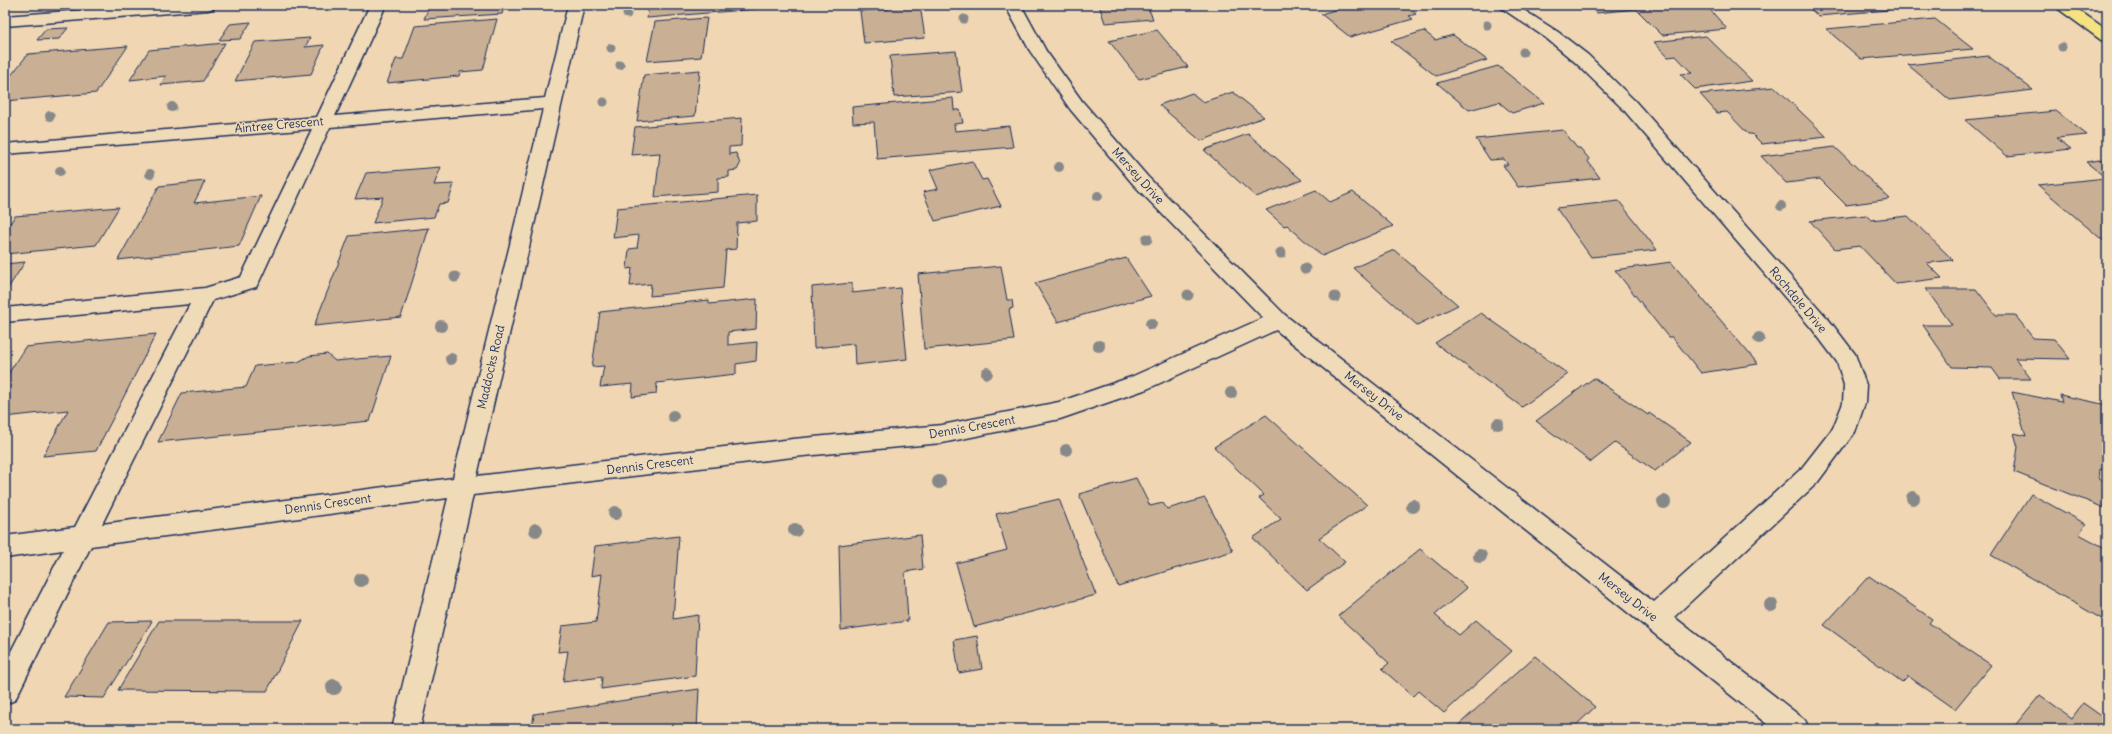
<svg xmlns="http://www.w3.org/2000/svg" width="2112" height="734" viewBox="0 0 2112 734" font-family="Delius,sans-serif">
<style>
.building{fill:#c9af94;stroke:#1b2f5e}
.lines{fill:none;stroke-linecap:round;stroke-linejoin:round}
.minor-casing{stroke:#1b2f5e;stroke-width:3}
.major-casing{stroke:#1b2f5e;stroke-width:3}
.minor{fill:#f0dbb9;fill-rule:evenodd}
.major{fill:#f6e281;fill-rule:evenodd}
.tree{fill:#868889}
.labels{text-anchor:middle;stroke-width:3;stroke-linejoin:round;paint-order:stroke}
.street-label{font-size:12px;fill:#1b2f5e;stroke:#f0dbb9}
</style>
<rect width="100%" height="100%" fill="#f0d6b2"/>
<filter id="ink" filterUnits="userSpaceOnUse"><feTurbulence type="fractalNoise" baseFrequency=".025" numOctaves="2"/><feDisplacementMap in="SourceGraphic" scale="8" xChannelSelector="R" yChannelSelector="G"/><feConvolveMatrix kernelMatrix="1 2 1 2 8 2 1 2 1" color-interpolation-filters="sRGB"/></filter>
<g filter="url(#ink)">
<g class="building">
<polygon points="430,5 504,5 502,14 424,19"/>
<polygon points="649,5 757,5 756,9 647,18"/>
<polygon points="888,5 920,5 925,38 864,43 860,11 888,9"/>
<polygon points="1099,5 1147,5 1153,19 1105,23"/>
<polygon points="1351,5 1404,5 1416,14 1409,16 1413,19 1350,37 1321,14"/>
<polygon points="1590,5 1706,5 1727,29 1662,35 1636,9 1597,13"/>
<polygon points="1806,5 1883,5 1889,10 1818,16"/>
<polygon points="707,18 701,57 647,61 655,22"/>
<polygon points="497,19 483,70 460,72 459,76 387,83 396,59 403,59 415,26"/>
<polygon points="1935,19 1973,49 1861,59 1826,29"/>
<polygon points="251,22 240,39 219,40 230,24"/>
<polygon points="68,28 59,39 37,40 46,29"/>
<polygon points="1157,30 1188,67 1139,79 1109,41"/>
<polygon points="1424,31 1435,40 1453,35 1487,60 1436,76 1391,41"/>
<polygon points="1706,36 1752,81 1695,89 1680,74 1692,73 1676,56 1668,57 1654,42"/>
<polygon points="310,38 305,47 324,45 311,74 235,81 255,42"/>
<polygon points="225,43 203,81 161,85 166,76 130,80 149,50"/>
<polygon points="128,46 96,93 5,101 5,83 28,54"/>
<polygon points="956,51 962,92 894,97 890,56"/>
<polygon points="1988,56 2033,90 1950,100 1908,65"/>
<polygon points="1498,66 1544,103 1512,113 1499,102 1469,110 1437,83"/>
<polygon points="700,70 695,116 637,121 644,75"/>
<polygon points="1775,87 1827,137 1762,144 1752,134 1748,134 1727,112 1717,113 1700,94"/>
<polygon points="1233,92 1264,117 1201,141 1159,105 1192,93 1203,102"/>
<polygon points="953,98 954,110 960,110 963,123 954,124 955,131 1009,126 1013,147 877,159 874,122 853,123 852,107"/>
<polygon points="2056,111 2087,135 2057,138 2071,149 2007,156 1965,120"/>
<polygon points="742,118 741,146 729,147 729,154 736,153 740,164 737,170 729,171 729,177 718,178 718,192 655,197 660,153 631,155 635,127"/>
<polygon points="1563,130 1577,148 1580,148 1590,160 1587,160 1600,178 1518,187 1503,165 1508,165 1504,159 1490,160 1476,139"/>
<polygon points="1248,134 1302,180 1256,197 1204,150"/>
<polygon points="1835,147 1890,199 1846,205 1820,179 1786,183 1761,156"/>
<polygon points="2107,159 2107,244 2038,185 2106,178 2086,162"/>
<polygon points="972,161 982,180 987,179 1001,206 935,221 923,192 938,189 930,170"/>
<polygon points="441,167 434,185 454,184 448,203 439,204 434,217 373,223 383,197 355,199 366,173"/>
<polygon points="205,181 194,203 261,196 239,246 118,260 159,186"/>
<polygon points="1316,190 1330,202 1353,192 1393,226 1322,256 1287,225 1284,226 1266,210"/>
<polygon points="757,195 757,221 737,223 736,249 726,250 723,288 650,296 651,284 630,286 632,268 627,269 629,249 637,248 639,235 613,238 617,208"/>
<polygon points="1619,201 1657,250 1591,257 1556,208"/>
<polygon points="119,207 96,245 5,254 5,231 15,216"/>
<polygon points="1866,215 1871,220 1908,216 1953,260 1927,263 1942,278 1896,284 1860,246 1835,249 1810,221"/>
<polygon points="429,228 401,317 314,326 349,236"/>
<polygon points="1394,250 1458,305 1417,325 1353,268"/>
<polygon points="1126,258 1151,296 1058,322 1035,283"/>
<polygon points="25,262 5,293 5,264"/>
<polygon points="1671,262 1758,364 1701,373 1672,337 1668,337 1615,270"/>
<polygon points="1001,266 1007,300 1012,300 1013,308 1009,309 1014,340 924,349 918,274"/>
<polygon points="852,283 852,293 900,288 907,359 855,365 854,344 814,348 812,287"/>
<polygon points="1926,289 1976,289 1996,315 2015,315 2033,338 2054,339 2070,359 2015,358 2031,379 2000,379 1992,368 1952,367 1923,325 1952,325"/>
<polygon points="757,299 756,329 728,332 728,345 757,342 756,361 736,364 736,374 657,383 656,394 632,397 633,384 600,387 604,366 592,367 600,312 709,300 709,304"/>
<polygon points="1481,313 1568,374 1522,407 1435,343"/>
<polygon points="156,334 96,451 43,456 68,410 5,417 5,379 25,347"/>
<polygon points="327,354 335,361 391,356 370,421 158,442 182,393 246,387 255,366 298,362 309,356"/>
<polygon points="1594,378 1648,415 1649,413 1691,442 1655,471 1615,443 1591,462 1536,421"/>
<polygon points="2012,392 2062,402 2060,395 2107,405 2107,471 2100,469 2099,479 2107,482 2107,509 2014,472 2018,447 2014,433 2026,436"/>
<polygon points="1266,415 1367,505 1319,538 1345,562 1307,590 1253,538 1281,519 1259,498 1264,495 1214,447"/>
<polygon points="1136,478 1150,506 1163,503 1167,509 1205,498 1233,551 1118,586 1079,494"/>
<polygon points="2031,494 2086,524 2079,534 2107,549 2107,622 1991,555"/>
<polygon points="1059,499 1096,595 974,627 956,563 1007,550 996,514"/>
<polygon points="920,535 923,569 905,572 908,621 841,630 839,545"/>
<polygon points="679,536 673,619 698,615 695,676 601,689 602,677 563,682 568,651 558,652 562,626 596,622 602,574 591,576 595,546"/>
<polygon points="1420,549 1467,588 1435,615 1459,635 1476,620 1512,651 1444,713 1418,691 1413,696 1382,669 1389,663 1338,616"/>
<polygon points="1869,576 1932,619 1929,623 1991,665 1955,709 1908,676 1902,682 1824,625"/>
<polygon points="152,621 104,698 64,697 109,622"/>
<polygon points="159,621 303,621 267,691 118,690"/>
<polygon points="977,636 982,669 959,673 954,640"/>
<polygon points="1535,656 1595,707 1572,729 1454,729"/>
<polygon points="699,689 697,729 532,729 534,714"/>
<polygon points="2040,695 2072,718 2083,703 2107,720 2107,729 2012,729"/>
<polygon points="1212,722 1232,729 1210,729"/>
</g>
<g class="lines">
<g class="minor-casing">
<g id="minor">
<polygon points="148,5 216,5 214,8 208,10 5,26 5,16"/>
<path d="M370,5H386L335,116L545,98L568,5H584L477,476L793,439L942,425L1059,402L1131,377L1263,318L1133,184L1070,109L1030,51L1005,5H1021L1046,51L1082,101L1147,176L1285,315L1654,602L1801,469L1833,428L1843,403L1844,385L1837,362L1813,330L1623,109L1576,63L1546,38L1497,5H1516L1558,32L1588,55L1635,101L1829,320L1855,354L1866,385L1865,403L1855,432L1817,483L1674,617L1805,720L1809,729H1773L1276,330L1147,389L1060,419L942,443L793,457L473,495L420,729H392L448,498L91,546L15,700L5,704V663L63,550L5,558V536L75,527L190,304L5,322V308L205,288L241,277L312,129L5,154V144L317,117ZM543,109L453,478L102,524L213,300L256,287L259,282L330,127Z"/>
</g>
</g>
<g class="major-casing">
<polygon id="major" points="2053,5 2071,5 2107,30 2107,42 2101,40"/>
</g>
<use href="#minor" class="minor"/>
<use href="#major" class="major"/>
</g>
<g class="tree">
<circle cx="627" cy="14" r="4.5"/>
<circle cx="964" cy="19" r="4.5"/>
<circle cx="1487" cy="25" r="4.5"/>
<circle cx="2062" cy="47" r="4.5"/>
<circle cx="611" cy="48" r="4.5"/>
<circle cx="1523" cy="52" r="4.5"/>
<circle cx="620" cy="65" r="4.5"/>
<circle cx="604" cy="102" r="4.5"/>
<circle cx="172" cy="107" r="5"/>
<circle cx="50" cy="116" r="5"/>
<circle cx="1059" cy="167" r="5"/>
<circle cx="60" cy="171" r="5"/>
<circle cx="150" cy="174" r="5"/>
<circle cx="1098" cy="196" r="5"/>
<circle cx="1781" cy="206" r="5"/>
<circle cx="1147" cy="239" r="5.5"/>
<circle cx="1281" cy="253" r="5.5"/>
<circle cx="1305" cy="269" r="5.5"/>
<circle cx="455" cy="277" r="5.5"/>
<circle cx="1188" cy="295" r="5.5"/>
<circle cx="1335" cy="297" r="5.5"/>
<circle cx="1151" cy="324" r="6"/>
<circle cx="441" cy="326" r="6"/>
<circle cx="1759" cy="338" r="6"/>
<circle cx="1099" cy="346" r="6"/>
<circle cx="451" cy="359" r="6"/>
<circle cx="987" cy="373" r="6"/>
<circle cx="1231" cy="393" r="6"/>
<circle cx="673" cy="416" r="6"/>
<circle cx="1498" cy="424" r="6"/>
<circle cx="1066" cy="450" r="6"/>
<circle cx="939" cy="482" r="7"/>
<circle cx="1913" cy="498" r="7"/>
<circle cx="1664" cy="502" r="7"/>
<circle cx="1413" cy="506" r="7"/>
<circle cx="615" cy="513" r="7"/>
<circle cx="536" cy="530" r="7"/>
<circle cx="795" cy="530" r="7"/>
<circle cx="1480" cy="556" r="7"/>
<circle cx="361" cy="580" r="7"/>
<circle cx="1771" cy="605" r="7"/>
<circle cx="334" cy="687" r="8"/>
</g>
</g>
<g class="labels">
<g class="street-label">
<text transform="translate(279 125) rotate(-5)" y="4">Aintree Crescent</text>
<text transform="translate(1138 176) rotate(48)" y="4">Mersey Drive</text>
<text transform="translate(1798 300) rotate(50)" y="4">Rochdale Drive</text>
<text transform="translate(491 367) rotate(-77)" y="4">Maddocks Road</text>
<text transform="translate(1374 396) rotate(38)" y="4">Mersey Drive</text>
<text transform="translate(972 427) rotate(-10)" y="4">Dennis Crescent</text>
<text transform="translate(650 465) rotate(-7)" y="4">Dennis Crescent</text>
<text transform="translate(328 504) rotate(-8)" y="4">Dennis Crescent</text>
<text transform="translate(1628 597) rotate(38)" y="4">Mersey Drive</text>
</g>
</g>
<rect width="2112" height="734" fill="none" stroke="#f0dbb9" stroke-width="20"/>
<rect x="10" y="10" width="2092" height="714" fill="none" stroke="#1b2f5e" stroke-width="1.5" filter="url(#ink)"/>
</svg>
